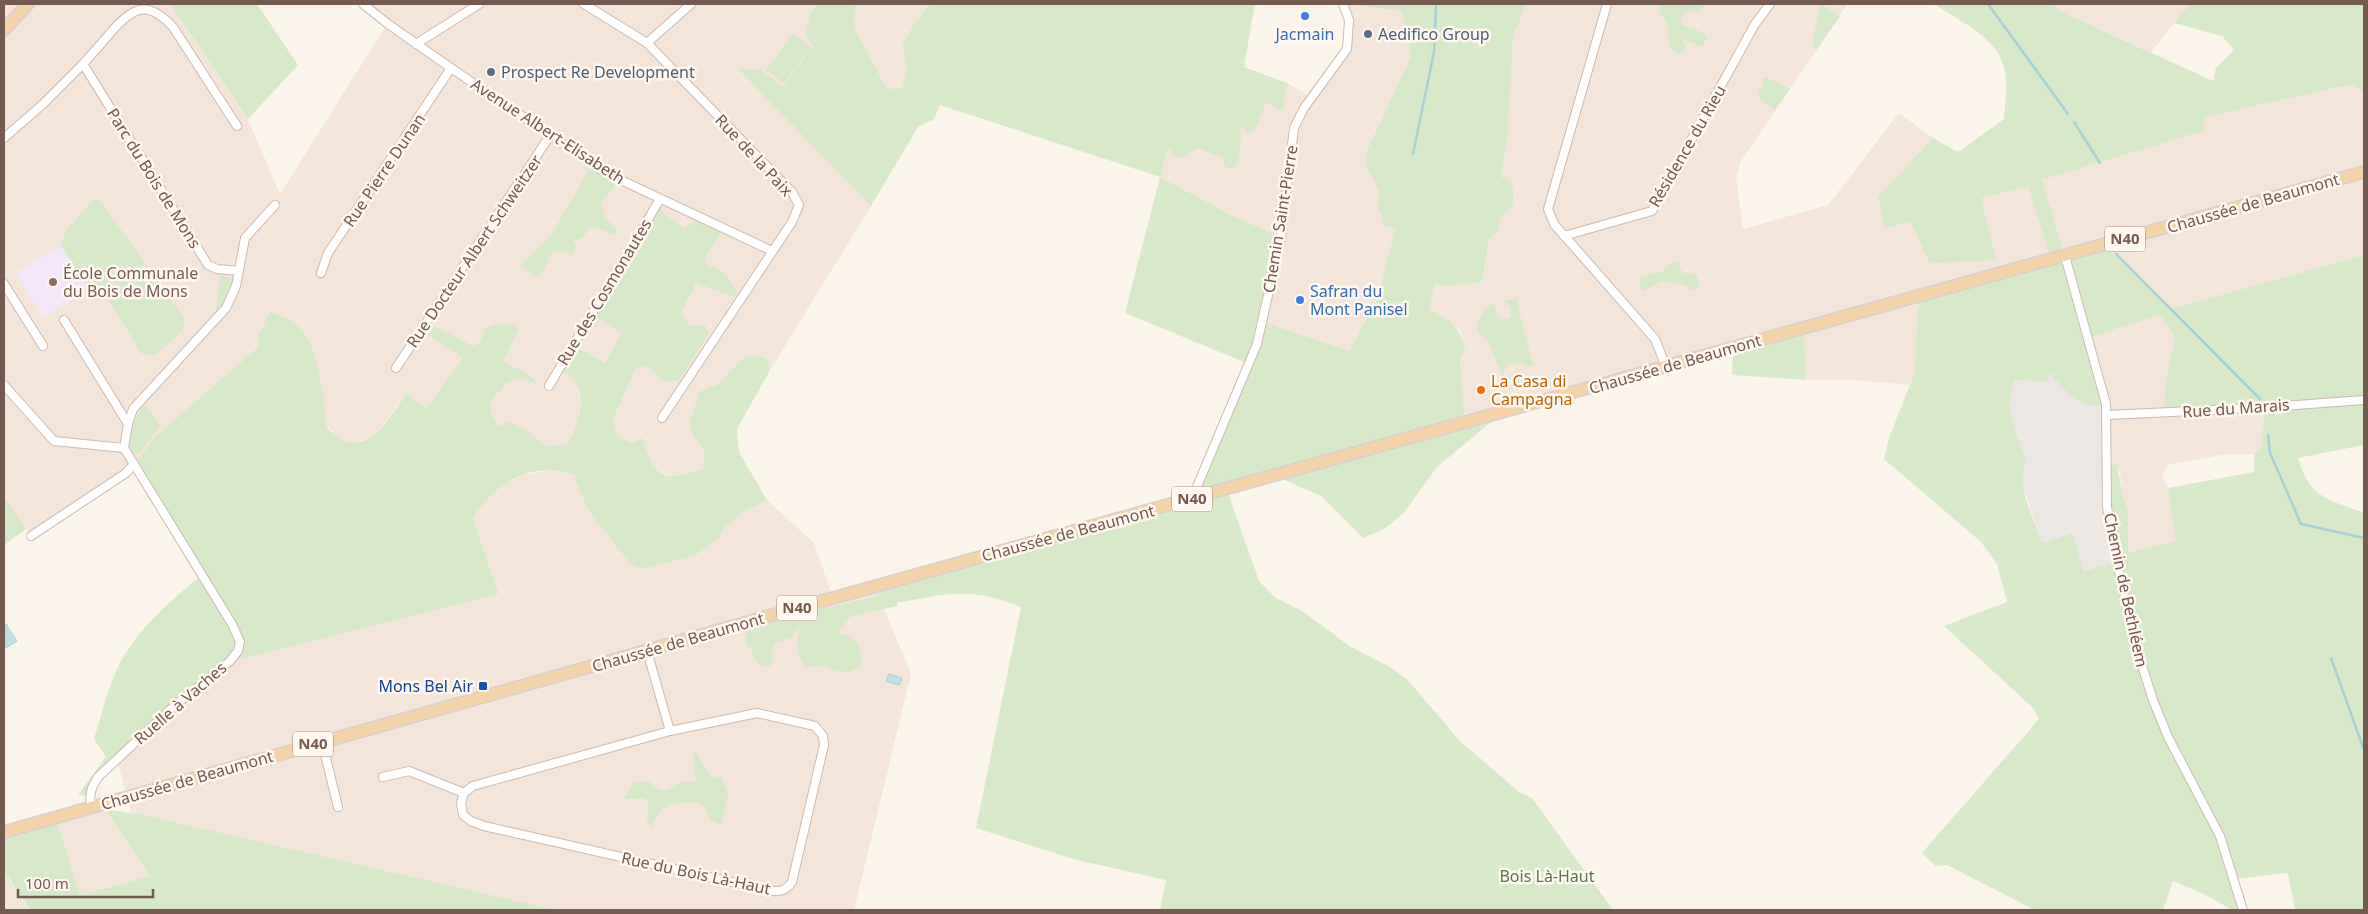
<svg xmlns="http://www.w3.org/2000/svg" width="2368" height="914" viewBox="0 0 2368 914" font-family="'Noto Sans',sans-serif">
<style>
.residential{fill:#f3e5d9}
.industrial{fill:#ede7e3}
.education{fill:#f1e7f8}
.green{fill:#d8e9c9;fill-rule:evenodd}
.water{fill:#c0e1e4;stroke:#a7d1d5}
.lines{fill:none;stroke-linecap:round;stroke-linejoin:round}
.stream{stroke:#a7d1d5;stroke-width:2.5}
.street-casing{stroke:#cdbbb1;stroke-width:10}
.primary-casing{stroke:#d8d1ce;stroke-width:14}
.street{stroke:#fff;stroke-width:8}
.primary{stroke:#f4d3a8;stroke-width:11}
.shop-dot{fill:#3f7fe0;stroke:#fef8f1;stroke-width:2}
.service-dot{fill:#5c6f8a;stroke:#fef8f1;stroke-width:2}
.education-dot{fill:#8d6e63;stroke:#fef8f1;stroke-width:2}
.food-dot{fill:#e8710a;stroke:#fef8f1;stroke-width:2}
.transit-dot{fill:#1a4fb4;stroke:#fef8f1;stroke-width:2}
.labels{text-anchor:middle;stroke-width:5;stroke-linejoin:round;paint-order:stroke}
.shield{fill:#fef8f1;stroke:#9e8980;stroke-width:1}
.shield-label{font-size:15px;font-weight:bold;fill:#755a4f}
.shop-label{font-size:16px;fill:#366cbe;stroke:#fef8f1}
.service-label{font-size:16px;fill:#4e5e75;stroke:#fef8f1;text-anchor:start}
.street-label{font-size:16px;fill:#755a4f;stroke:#fef8f1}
.education-label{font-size:16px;fill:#785e54;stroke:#fef8f1;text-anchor:start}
.food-label{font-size:16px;fill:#c56008;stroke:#fef8f1;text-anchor:start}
.transit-label{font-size:16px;fill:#164399;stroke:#fef8f1;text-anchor:end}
.park-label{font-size:16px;fill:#597948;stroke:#fef8f1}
</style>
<rect width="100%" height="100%" fill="#fbf4ea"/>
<g class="residential">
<polygon points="4,4 170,4 248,119 280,194 387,24 363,4 818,4 811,12 814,46 783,87 760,69 739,69 871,206 769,372 770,361 745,356 717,385 700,391 693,436 704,451 704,469 671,476 656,470 648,456 643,437 633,443 618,437 613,419 635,370 646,365 664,382 690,326 681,313 696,282 733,297 723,272 704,263 708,252 724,229 685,228 664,214 660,199 591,315 623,333 605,363 573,345 580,401 578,426 568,444 545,446 523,428 498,428 489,412 490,404 494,395 505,383 516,378 525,378 536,384 530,375 503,361 518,329 473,346 421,330 463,358 426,410 407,393 380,429 367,439 352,443 335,437 323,418 323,395 313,354 306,335 258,347 157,435 134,464 31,536 4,496"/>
<polygon points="852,4 930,4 913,25 902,45 907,68 902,89 887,89 854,27 855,7"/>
<polygon points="1343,4 1402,11 1411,57 1367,150 1381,191 1377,209 1382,213 1383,224 1395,229 1377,299 1349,351 1263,322 1280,237 1235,217 1160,177 1193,56 1244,67 1289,84 1311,97 1349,43"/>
<polygon points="1526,4 1848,4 1741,161 1736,177 1743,229 1828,205 1899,113 1933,138 1879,197 1910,220 1997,260 1981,199 2028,186 2052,259 1915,372 1911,385 1852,380 1806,380 1804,329 1465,423 1460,358 1466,349 1459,329 1429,310 1435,284 1452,286 1482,282 1506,150 1513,38"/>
<polygon points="2052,4 2190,4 2151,52 2060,11"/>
<polygon points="2353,84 2364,93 2364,255 2170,309 2116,254 2065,256 2042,180 2202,131 2204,117"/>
<polygon points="2159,315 2175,336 2166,382 2264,407 2262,448 2254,454 2221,455 2167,465 2162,476 2168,488 2177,541 2127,552 2128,510 2122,493 2120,471 2107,466 2089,338"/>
<polygon points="551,470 574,475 586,507 645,569 696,555 719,538 726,526 745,511 767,500 814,543 833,598 875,587 911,674 854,910 552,910 131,813 117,759 229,662 499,594 473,518 484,501 502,485 524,475"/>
<polygon points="105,809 150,876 80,895 56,817"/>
<polygon points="4,872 29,910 4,910"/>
</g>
<polygon class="industrial" points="2049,373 2106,404 2117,562 2082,571 2041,540 2023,485 2009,408 2009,389 2015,380 2047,382"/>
<polygon class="education" points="61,245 89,290 43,317 16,273"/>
<g class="green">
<polygon points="170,4 257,4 298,65 248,119"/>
<path d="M818,4H852L855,6L854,27L887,89L902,88L907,68L902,45L913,25L930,4H1255L1244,67L1289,84L1285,91L1283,110L1276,109L1271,102L1265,105L1255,130L1247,133L1240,126C1242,140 1241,156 1235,168L1228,169L1224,165L1223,158L1198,148L1182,158L1174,155L1168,148L1160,177L1235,217L1281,237L1263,322L1349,351L1377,299L1395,229L1383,225L1382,213L1377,209L1380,191L1366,167L1367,150L1411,57L1402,11L1343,4H1526L1513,38L1507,142L1501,177L1509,180L1513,188V205L1501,216L1497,232L1489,240L1482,282L1452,286L1435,284L1429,310C1453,320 1457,325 1466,349L1460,358L1465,423L1502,413L1437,467L1403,514L1384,529L1363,538L1321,496L1275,476L1227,490L1259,581L1276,598L1302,611L1351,647L1388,666L1407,679L1459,740L1519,792L1532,798L1613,910H1160L1166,880L1073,859L976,828L1021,607C972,587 947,593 897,603V606L850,617L840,628V634C857,637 862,647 861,663C850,677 839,671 825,666C820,665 811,667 805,667C794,653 799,642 799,626L791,638L776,642L773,648L771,666C759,668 757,662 752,652C751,649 747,645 745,642L748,626L879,596L875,587L1194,498L1249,364L1125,313L1160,177L940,105L934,119L918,127L871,206L738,69H760L783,87L813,46L805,35L811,12Z"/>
<polygon points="1660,4 1705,4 1702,10 1696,12 1687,11 1680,18 1682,25 1702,32 1708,37 1702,47 1683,39 1686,47 1681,54 1675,52 1670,47 1667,24 1659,11"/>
<polygon points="1820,4 1840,16 1817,49 1812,45"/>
<path d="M1934,4H2052L2060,11L2213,81L2216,68L2234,50L2222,36L2174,23L2190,4H2364V93L2353,84L2205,117L2203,131L2042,180L2065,256L2104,245L2170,309L2364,255V445L2298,458C2310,499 2328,499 2364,513V910H2295L2288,873L2235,879L2243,910H2232L2206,895L2173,881L2163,910H2035L1947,865L1936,866L1922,853L2039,719L2033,708L1944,626L2007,602L1997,564L1981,542L1884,459L1889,438L1915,372L1918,297L2051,259L2028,186L1981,199L1997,260L1930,263L1910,221L1885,229L1878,197L1933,138L1958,152L2004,119C2005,101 2009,81 2003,64C1994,36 1958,20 1934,4ZM2159,315L2175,336L2166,382L2163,413L2264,408L2262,447L2254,454V472L2168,488L2176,541L2128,552V510L2122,493L2117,464L2107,466L2110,517L2117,562L2083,571L2073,533L2045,543L2041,540C2034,520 2015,481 2026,462C2018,437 2001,405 2015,380L2047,382L2050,373C2064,390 2081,411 2106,404L2089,338Z"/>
<polygon points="793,34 811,47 784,83 766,70"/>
<polygon points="1766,77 1790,89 1775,110 1759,98 1758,90 1763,85 1763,79"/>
<path d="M593,163L619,179L613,189L601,201L605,218L616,228L618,233L616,235L589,226C586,235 584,239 573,240L576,246L573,255C539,243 555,265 537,277L520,266L551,235Z"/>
<path d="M660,199L664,214L685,228L699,217L724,229L708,252L705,263L723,272L738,292L734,297L696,283L681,313L690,326L705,325L709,334L679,380L664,382L646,365L635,370L613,419L618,437L633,443L643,437C647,452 652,476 672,476C681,476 693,470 703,469L704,451L693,436L689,423L700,391L717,385L745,356L756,355L770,361L769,372L737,429L739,452L767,500L745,511L726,526L719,538L696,555L645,569L633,565L625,557L586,507L574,475C566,473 558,470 550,470C517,470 490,491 473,518L499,594L229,662L98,777L89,796L78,795L106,757L94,739C101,717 107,691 117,669C136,630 169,602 202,575L134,464L157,435L258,347L259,335L270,312C284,317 297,322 305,334C316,349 319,376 323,393C327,414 319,431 345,441C373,451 393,412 407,393L426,409L463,358L421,330L427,322L473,346L481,342L484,329C498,322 506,321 519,329L503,361L530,375L537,385C525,378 519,377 505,383L502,391L494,395C488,409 491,414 498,427L510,422L528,431L545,446L568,444C576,428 586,403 577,385C574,379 564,373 559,368L573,345L605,363L622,333L591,315Z"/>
<polygon points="93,200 99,200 107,210 185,320 183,330 155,355 142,354 100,286 89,290 61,245 65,232"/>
<polygon points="1676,261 1683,273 1696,274 1700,286 1694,290 1681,284 1662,281 1642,291 1639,279 1641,277 1665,270 1668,265"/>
<polygon points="220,275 237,280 233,294 216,315 213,313 216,310"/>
<path d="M1516,298L1533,365L1528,367L1519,363L1508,364L1504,371V380L1487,338C1485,337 1482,336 1480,334C1471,325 1486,306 1494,304L1497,316L1503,319H1509L1512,315L1510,307L1504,301Z"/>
<polygon points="1804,328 1806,380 1732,375 1733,348"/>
<path d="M145,405L160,426L142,450L134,455L128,447C131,431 134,417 145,405Z"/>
<polygon points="4,496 26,529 4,545"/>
<path d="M693,753H697C701,765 710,770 712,778L721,776L728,794L721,825L711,821L703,805L699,802L670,804L661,810L651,828L647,821L648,803L644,798L624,799L633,783C657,775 649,790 666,791L680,782L696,781Z"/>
<polygon points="105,809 139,814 555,910 30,910 4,871 4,832 56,817 80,895 150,876"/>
</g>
<g class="water">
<polygon points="6,624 17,641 4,649 4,626"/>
<polygon points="889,674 902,678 899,685 886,681"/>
</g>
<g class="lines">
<g class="stream">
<polyline points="1988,4 2068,114"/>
<polyline points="2074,122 2100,163"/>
<polyline points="1413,154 1434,52 1436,4"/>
<polyline points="2116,254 2260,399"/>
<polyline points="2268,435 2270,453 2301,524 2364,538"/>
<polyline points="2331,658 2364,750"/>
</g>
<g class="street-casing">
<g id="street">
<polyline points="363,4 388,24 451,68 606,173 772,251"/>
<polyline points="584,4 647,43 792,192 799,205 792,222 662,418"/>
<polyline points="1607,4 1548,209 1554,224 1655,339 1663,359 1665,367"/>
<polyline points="647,43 691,4"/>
<polyline points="416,44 479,4"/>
<path d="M83,64C92,54 102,43 111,32C134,6 148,0 173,27L237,126"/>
<polyline points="4,138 42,105 83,64 208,265 217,269 239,271"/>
<polyline points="1564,236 1652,211 1755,24 1770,4"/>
<polyline points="2065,256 2106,404 2107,507 2117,562 2137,650 2153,700 2168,737 2220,836 2243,910"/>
<polyline points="321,273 328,253 451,68"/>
<polyline points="4,284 43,346"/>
<path d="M64,320L128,424L124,448L232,624L240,642L238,651L229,662L172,708L98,777C91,788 89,794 91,807"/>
<polyline points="396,368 551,134"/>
<polyline points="4,385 54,441 124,448"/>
<polyline points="549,386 660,199"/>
<polyline points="2108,415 2254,408 2364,400"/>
<polyline points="128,424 133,409 226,308 236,286 245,238 275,205"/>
<polyline points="1195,498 1196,489 1257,344 1281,237 1294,128 1304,108 1347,49 1349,20 1343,4"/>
<polyline points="31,536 126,473 134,464"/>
<path d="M647,651L670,731L757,713L815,726L823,736L824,745L792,882C785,892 779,892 767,890L484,826L471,821L463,815L461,803L464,793L473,786L670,731"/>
<polyline points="322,742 338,807"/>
<polyline points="383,777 409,771 464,793"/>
</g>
</g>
<g class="primary-casing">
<g id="primary">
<polyline points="4,30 28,4"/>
<polyline points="4,832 833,598 2364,172"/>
</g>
</g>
<use href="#street" class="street"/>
<use href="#primary" class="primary"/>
</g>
<g class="shop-dot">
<circle cx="1305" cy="16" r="5"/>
<circle cx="1300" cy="300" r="5"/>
</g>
<g class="service-dot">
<circle cx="1368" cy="34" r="5"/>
<circle cx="491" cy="72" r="5"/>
</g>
<circle class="education-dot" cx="53" cy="282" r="5"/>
<circle class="food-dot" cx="1481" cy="390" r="5"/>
<rect class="transit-dot" x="478" y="681" width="10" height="10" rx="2.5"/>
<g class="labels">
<g class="shield">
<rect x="2105" y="226.5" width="40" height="25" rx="4"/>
<rect x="1172" y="486.5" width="40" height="25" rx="4"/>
<rect x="777" y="595.5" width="40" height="25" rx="4"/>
<rect x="293" y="731.5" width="40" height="25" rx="4"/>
</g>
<g class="shield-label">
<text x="2125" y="244">N40</text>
<text x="1192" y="504">N40</text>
<text x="797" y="613">N40</text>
<text x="313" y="749">N40</text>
</g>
<g class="shop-label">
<text x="1305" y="40">Jacmain</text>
<text x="1310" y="297" text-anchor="start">Safran du<tspan x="1310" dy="18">Mont Panisel</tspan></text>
</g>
<g class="service-label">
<text x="1378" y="40">Aedifico Group</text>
<text x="501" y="78">Prospect Re Development</text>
</g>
<g class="street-label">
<text transform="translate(548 131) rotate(33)" y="6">Avenue Albert-Elisabeth</text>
<text transform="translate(1687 146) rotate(-60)" y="6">Résidence du Rieu</text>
<text transform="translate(754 155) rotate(47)" y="6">Rue de la Paix</text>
<text transform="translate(384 170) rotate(-56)" y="6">Rue Pierre Dunan</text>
<text transform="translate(154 178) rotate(58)" y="6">Parc du Bois de Mons</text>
<text transform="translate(2253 203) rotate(-16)" y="6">Chaussée de Beaumont</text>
<text transform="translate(1280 219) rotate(-81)" y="6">Chemin Saint-Pierre</text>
<text transform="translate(474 251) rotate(-56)" y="6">Rue Docteur Albert Schweitzer</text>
<text transform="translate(604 292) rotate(-59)" y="6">Rue des Cosmonautes</text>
<text transform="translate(1675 364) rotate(-16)" y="6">Chaussée de Beaumont</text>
<text transform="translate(2236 408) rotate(-4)" y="6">Rue du Marais</text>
<text transform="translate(1068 533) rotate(-15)" y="6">Chaussée de Beaumont</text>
<text transform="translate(2126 590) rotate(78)" y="6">Chemin de Bethléem</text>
<text transform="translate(678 642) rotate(-16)" y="6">Chaussée de Beaumont</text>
<text transform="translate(180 703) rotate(-41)" y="6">Ruelle à Vaches</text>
<text transform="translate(187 780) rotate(-16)" y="6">Chaussée de Beaumont</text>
<text transform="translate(696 873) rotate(12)" y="6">Rue du Bois Là-Haut</text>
</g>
<g class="education-label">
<text x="63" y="279">École Communale<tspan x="63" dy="18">du Bois de Mons</tspan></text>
</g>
<g class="food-label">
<text x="1491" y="387">La Casa di<tspan x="1491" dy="18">Campagna</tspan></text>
</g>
<g class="transit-label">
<text x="473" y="692">Mons Bel Air</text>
</g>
<g class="park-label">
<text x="1547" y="882">Bois Là-Haut</text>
</g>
</g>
<rect width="2368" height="914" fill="none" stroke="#755a4f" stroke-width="10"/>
<path d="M18 889v8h135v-8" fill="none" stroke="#755a4f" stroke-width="2.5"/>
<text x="25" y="889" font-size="15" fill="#755a4f" stroke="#fef8f1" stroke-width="4" paint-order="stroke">100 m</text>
</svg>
